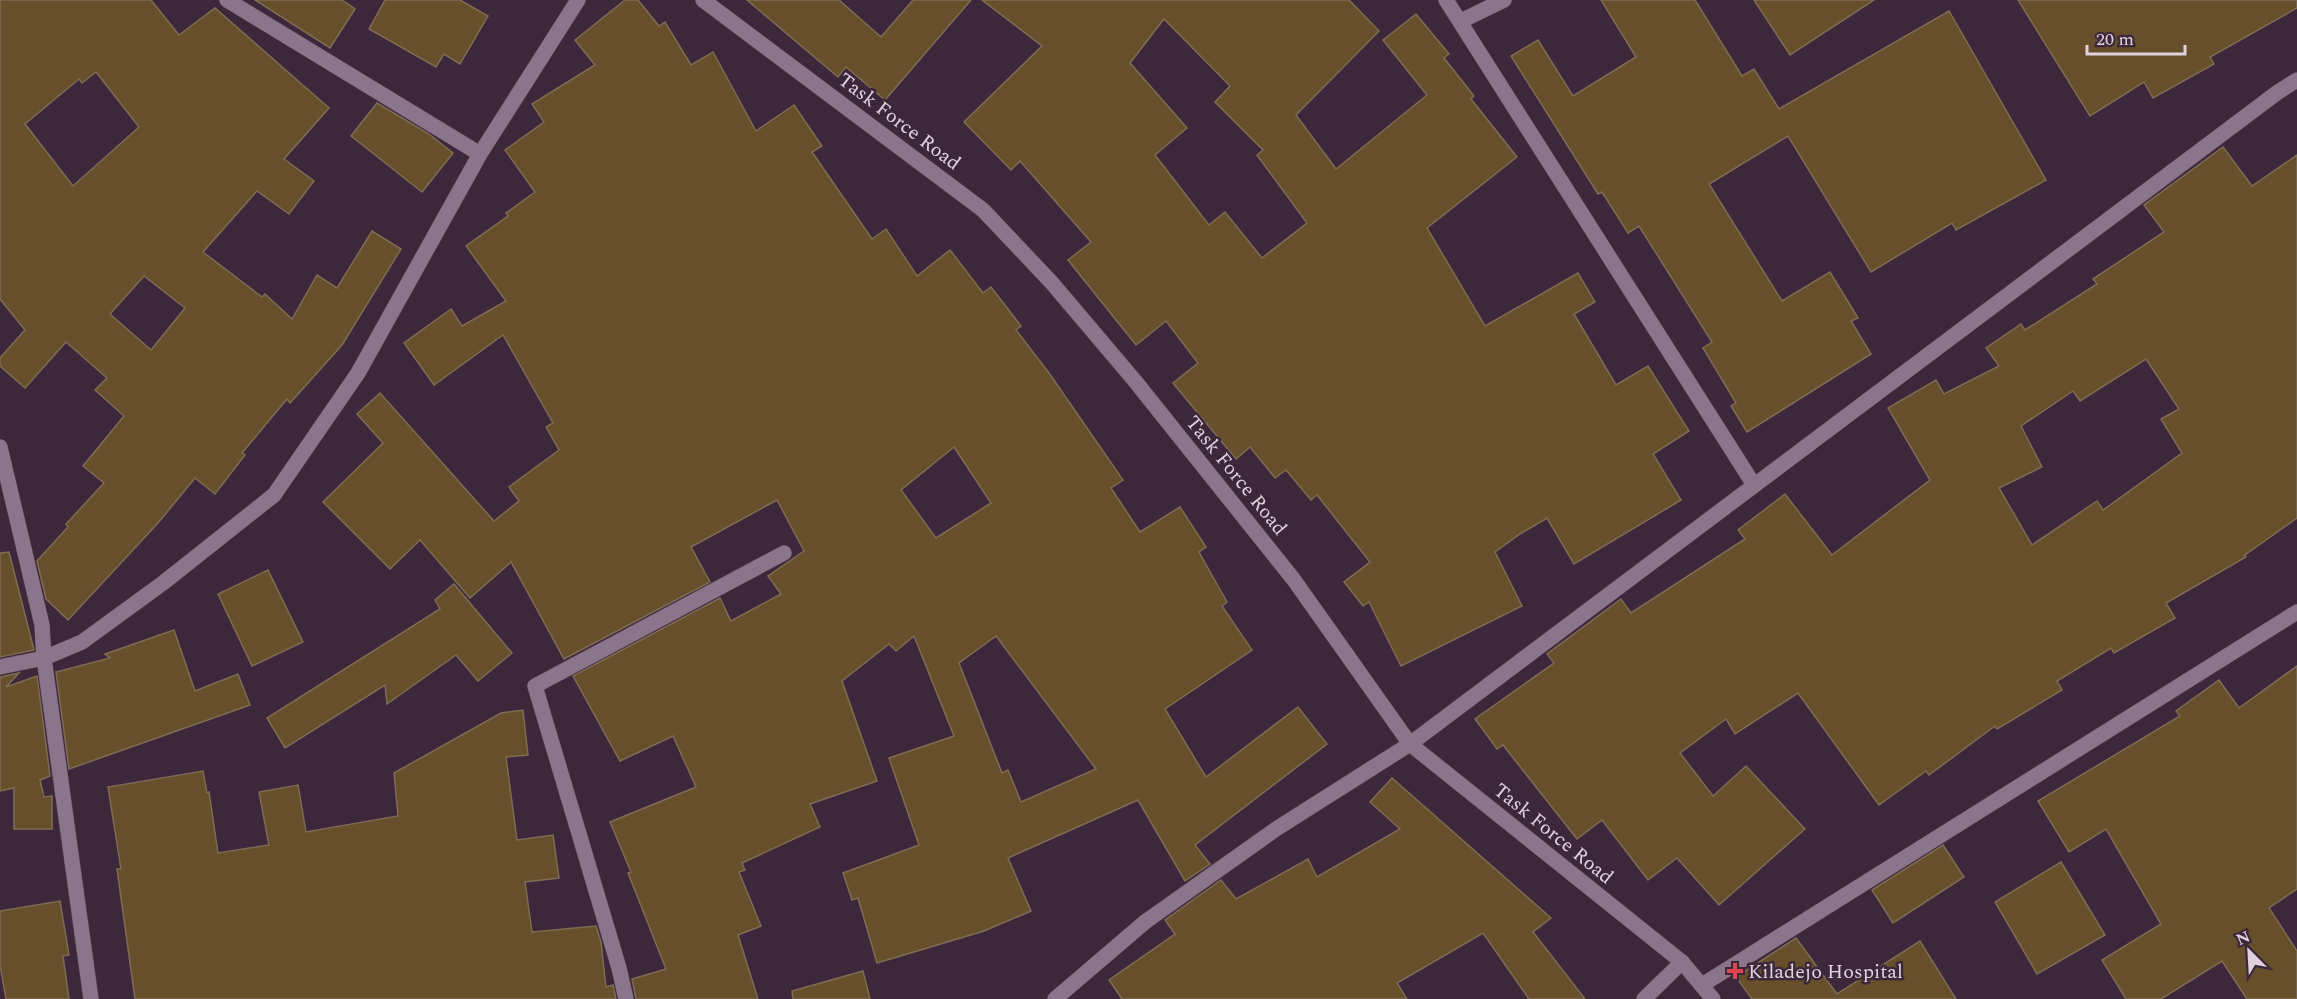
<svg xmlns="http://www.w3.org/2000/svg" width="2297" height="999" viewBox="0 0 2297 999" font-family="Spectral,serif">
<style>
.building{fill:#674f2c;stroke:#7e6c54;stroke-width:1.5;fill-rule:evenodd}
.lines{fill:none;stroke-linecap:round;stroke-linejoin:round}
.minor-casing{stroke:#574756;stroke-width:16}
.minor{stroke:#8c758a;stroke-width:15}
.health-dot{fill:#e0444e;stroke:#3c283a;stroke-width:2}
.labels{text-anchor:middle;stroke-width:5;stroke-linejoin:round;paint-order:stroke}
.street-label{font-size:20px;fill:#e0d3de;stroke:#3c283a}
.poi-label{font-size:20px;fill:#e0d3de;stroke:#3c283a;text-anchor:start}
</style>
<rect width="100%" height="100%" fill="#3c283a"/>
<g class="building">
<path d="M0,0H151L179,35L215,8L329,108L284,159L314,181L289,214L257,191L203,252L262,297L265,294L292,319L317,275L337,288L372,231L401,249L342,345L290,403L287,399L242,453L245,455L215,494L195,478L158,523L68,620L46,599L37,561L68,527L66,524L104,483L83,466L124,416L95,390L107,378L66,342L25,388L0,366V358L25,330L0,299ZM96,72L139,127L73,186L25,124L79,79L82,83ZM144,276L185,308L151,350L110,314Z"/>
<polygon points="255,0 342,0 355,9 330,48"/>
<polygon points="385,0 460,0 488,16 460,64 444,54 436,67 369,29"/>
<path d="M625,0H638L659,26L665,22L691,65L713,52L756,131L794,105L822,146L812,152L872,239L886,229L917,276L950,250L983,293L991,287L1021,326L1016,330L1049,373L1123,480L1111,488L1140,532L1180,507L1206,547L1199,552L1227,602L1222,606L1252,650L1165,709L1206,777L1298,707L1327,744L1195,845L1210,864L1185,881L1138,800L1008,858L1031,911L984,931L877,963L858,898L852,900L843,873L919,845L889,758L954,736L914,636L896,651L889,644L842,681L877,781L810,804L820,827L742,863L745,870L739,872L761,926L738,935L758,999H636L632,979L666,969L628,873L631,872L610,822L696,787L673,736L620,761L573,676L720,598L731,621L781,594L768,576L804,551L777,500L691,547L710,582L564,659L511,562L470,598L420,540L390,569L323,502L383,443L357,414L380,393L494,521L519,501L509,487L559,450L546,427L553,423L503,335L434,385L404,343L451,309L462,326L506,301L466,246L508,216L506,213L535,192L505,150L544,122L532,104L595,65L575,40ZM954,447L991,503L936,538L901,490ZM996,636L1096,769L1021,802L1008,770L1002,773L959,663Z"/>
<polygon points="747,0 839,0 881,37 913,0 971,0 885,100 846,67 838,77"/>
<path d="M982,0H1349L1379,31L1296,115L1336,169L1427,95L1383,40L1416,14L1449,54L1444,58L1474,96L1471,99L1517,157L1427,228L1485,326L1578,273L1595,302L1574,314L1616,385L1648,366L1689,431L1653,454L1681,500L1574,564L1547,518L1520,534L1495,552L1522,606L1401,666L1369,602L1363,606L1344,582L1370,562L1317,495L1311,500L1286,470L1275,478L1250,447L1236,459L1173,383L1198,363L1166,321L1136,345L1068,260L1091,242L1020,161L1011,170L964,122L1042,46ZM1164,19L1230,86L1215,102L1263,150L1257,155L1307,223L1262,258L1225,212L1209,225L1155,155L1187,128L1130,63Z"/>
<polygon points="1601,0 1695,0 1742,76 1754,69 1779,109 1949,11 2046,180 1956,230 1952,223 1871,272 1788,136 1709,184 1782,301 1830,272 1858,318 1851,321 1871,354 1747,432 1731,406 1736,403 1703,348 1712,342 1639,226 1628,233 1602,192 1598,194 1511,56 1538,40 1573,96 1636,57"/>
<polygon points="1754,0 1874,0 1790,55"/>
<polygon points="2018,0 2297,0 2297,8 2210,57 2214,64 2153,98 2144,82 2090,116"/>
<polygon points="377,103 429,134 453,153 422,192 351,136"/>
<path d="M2223,147L2252,186L2297,155V518L2245,555L2246,557L2166,603L2175,618L2114,653L2111,648L2057,681L2062,690L1997,729L1995,726L1929,775L1926,771L1879,805L1798,693L1735,734L1726,719L1680,753L1713,796L1746,766L1805,829L1719,905L1677,858L1648,880L1602,820L1577,839L1503,745L1497,749L1475,719L1554,663L1547,654L1621,599L1631,613L1745,539L1738,530L1785,494L1832,555L1930,480L1888,408L1936,380L1944,394L1999,366L1986,348L2021,324L2025,330L2097,284L2093,279L2164,232L2144,205ZM2146,359L2179,409L2161,419L2182,453L2103,510L2097,501L2032,545L1999,488L2042,467L2021,426L2073,391L2080,401Z"/>
<polygon points="9,552 34,650 0,657 0,553"/>
<polygon points="268,570 303,642 252,666 218,594"/>
<polygon points="454,584 512,653 478,681 456,655 387,704 385,685 285,748 267,718 440,609 435,600"/>
<polygon points="174,630 195,691 238,674 250,705 69,769 56,672 110,658 105,654"/>
<polygon points="2297,666 2297,889 2269,908 2297,951 2297,999 2247,999 2222,961 2161,999 2126,999 2102,960 2161,924 2106,829 2069,852 2038,801 2180,716 2176,711 2219,680 2239,708"/>
<polygon points="19,673 6,687 37,676 50,776 40,780 44,797 52,796 52,829 14,829 14,788 0,791 0,677"/>
<polygon points="523,710 528,755 506,757 517,840 553,835 559,878 525,882 532,932 596,926 601,942 606,987 613,985 616,999 135,999 117,869 121,869 108,787 203,771 207,793 209,792 218,853 269,845 259,792 298,785 306,832 398,816 394,773 501,713"/>
<polygon points="1392,778 1551,918 1533,932 1585,999 1529,999 1483,933 1397,983 1407,999 1122,999 1109,980 1175,934 1165,920 1221,880 1236,899 1308,859 1317,877 1400,829 1370,802"/>
<polygon points="1943,845 1964,877 1893,923 1872,890"/>
<polygon points="2061,862 2105,935 2037,974 1995,902"/>
<polygon points="60,901 69,955 63,956 69,999 6,999 0,965 0,911"/>
<polygon points="1796,938 1837,994 1920,941 1956,999 1752,999 1736,977"/>
<polygon points="863,971 870,999 793,999 792,991"/>
</g>
<g class="lines">
<g class="minor-casing">
<g id="minor">
<polyline points="227,0 480,154"/>
<polyline points="703,0 983,210 1052,283 1135,381 1294,580 1410,744 1682,962 1713,999"/>
<polyline points="1446,0 1754,485"/>
<polyline points="1461,21 1504,0"/>
<polyline points="0,447 42,625 44,658 91,999"/>
<polyline points="0,667 44,658 82,642 163,583 274,495 358,373 480,154 578,0"/>
<polyline points="1702,985 2297,612"/>
<polyline points="626,999 619,968 535,686 784,553"/>
<polyline points="1055,999 1145,922 1276,829 1410,744 2278,92 2297,80"/>
<polyline points="1644,999 1682,962"/>
</g>
</g>
<use href="#minor" class="minor"/>
</g>
<path class="health-dot" d="M1732 962h6v6h6v6h-6v6h-6v-6h-6v-6h6z"/>
<g class="labels">
<g class="street-label">
<text transform="translate(900 121) rotate(37)" y="7">Task Force Road</text>
<text transform="translate(1237 475) rotate(51)" y="7">Task Force Road</text>
<text transform="translate(1554 833) rotate(39)" y="7">Task Force Road</text>
</g>
<g class="poi-label">
<text x="1748" y="978">Kiladejo Hospital</text>
</g>
</g>
<g transform="translate(2249 951) rotate(336)" stroke="#3c283a" stroke-width="4.5" paint-order="stroke">
<path d="M0-4.5L10 22L0 15L-10 22Z" fill="#e0d3de"/>
<text y="-9" font-size="16" font-weight="bold" text-anchor="middle" fill="#e0d3de">N</text>
</g>
<path d="M2087 45v9h98v-9" fill="none" stroke="#e0d3de" stroke-width="3"/>
<text x="2096" y="45" font-size="18" fill="#e0d3de" stroke="#3c283a" stroke-width="4.5" paint-order="stroke">20 m</text>
</svg>
